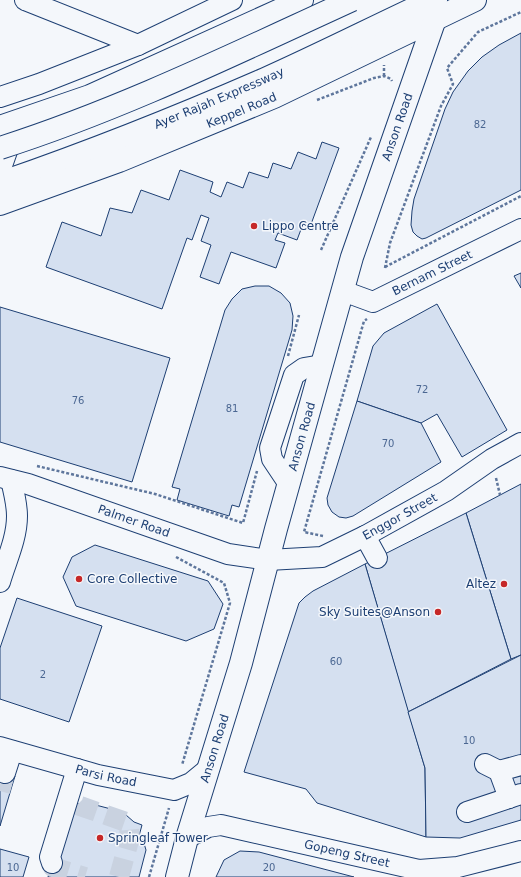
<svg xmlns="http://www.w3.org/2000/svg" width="521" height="877" viewBox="0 0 521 877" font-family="'DejaVu Sans',sans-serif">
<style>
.building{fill:#d5e0f0;stroke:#1d3f73}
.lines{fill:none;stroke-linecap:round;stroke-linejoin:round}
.minor-tunnel{stroke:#c9d2e0;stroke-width:20;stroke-dasharray:20 10;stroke-linecap:butt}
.minor-casing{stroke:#1d3f73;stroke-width:22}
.highway-casing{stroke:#1d3f73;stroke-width:24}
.path{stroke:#5e769c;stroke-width:2.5;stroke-dasharray:3 2;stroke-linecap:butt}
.minor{stroke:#f4f7fb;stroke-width:20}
.highway{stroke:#f4f7fb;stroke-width:22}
.highway-bridge-casing{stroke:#1d3f73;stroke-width:24;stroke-linecap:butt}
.highway-bridge{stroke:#f4f7fb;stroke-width:22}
.poi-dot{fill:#c62828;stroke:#f4f7fb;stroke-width:1.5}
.labels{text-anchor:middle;stroke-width:3;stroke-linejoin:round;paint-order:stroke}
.number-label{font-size:10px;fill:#4b6792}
.street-label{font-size:12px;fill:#1d3f73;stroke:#f4f7fb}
.poi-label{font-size:12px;fill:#1d3f73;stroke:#f4f7fb;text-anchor:start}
</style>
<rect width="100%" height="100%" fill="#f4f7fb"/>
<g class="building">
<polygon points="521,33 521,190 426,238 422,239 417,236 413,232 411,225 412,211 414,199 445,109 453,92 468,71 482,57 499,45"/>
<polygon points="322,142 339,148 310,227 303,224 297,240 278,233 275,240 285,243 276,268 231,252 219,284 200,277 211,245 201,241 209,218 201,215 192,240 187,238 162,309 46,267 62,222 101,236 110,208 132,213 141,190 169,200 180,170 213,182 210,192 221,197 227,182 243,188 249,172 268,178 273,163 291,169 298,152 316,159"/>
<polygon points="521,273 521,288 514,276"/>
<polygon points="255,286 269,286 281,293 290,303 293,316 292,330 239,507 232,505 229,516 177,500 180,489 172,487 225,310 232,299 242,289"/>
<polygon points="437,304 507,430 462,457 437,414 421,423 357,401 373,346 384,333"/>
<polygon points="0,307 170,358 132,482 0,442"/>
<polygon points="357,401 421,423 441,462 353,516 346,518 339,517 332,512 328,505 327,498"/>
<polygon points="521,484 521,655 511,659 466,513"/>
<polygon points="466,513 511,659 408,712 365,564"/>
<polygon points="95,545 208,581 223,604 214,629 186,641 76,606 63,577 72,557"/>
<polygon points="365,564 425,768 426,837 317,803 306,789 244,772 299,603 305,597 313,591"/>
<polygon points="17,598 102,626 69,722 0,699 0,648"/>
<polygon points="521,655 521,820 460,838 426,837 425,768 408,712"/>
<polygon points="0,772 15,776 0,826"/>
<polygon points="69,801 88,807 88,803 111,809 109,814 114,816 116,810 126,815 134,822 142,825 139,836 143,840 146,850 139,877 48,877"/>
<polygon points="0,849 29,857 23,877 0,877"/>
<polygon points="240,851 259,852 354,877 216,877 224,860"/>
</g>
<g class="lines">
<g class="minor-tunnel">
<polyline points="0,791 5,773"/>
<polyline points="78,804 80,806 126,822 129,828 130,837 119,877"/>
<polyline points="52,863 53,867 85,877"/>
</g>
<g class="minor-casing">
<g id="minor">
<polyline points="25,0 138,45"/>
<polyline points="0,97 39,84 138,45 232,0"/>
<path id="s1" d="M343,291L373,302L521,229"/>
<path id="s2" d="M0,477L28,484L228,554L268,560L322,557L365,536L446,491L492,459L521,443"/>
<polyline points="288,483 272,459 270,448 294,375 304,368 322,365"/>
<polyline points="365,536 377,558"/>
<path d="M0,582C6,561 17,539 17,516C17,504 14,492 11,480"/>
<path id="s3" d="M0,747L98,775L174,790L191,783L208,769"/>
<polyline points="485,764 499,771 509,798"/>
<polyline points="499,771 521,765"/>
<polyline points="5,773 12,751"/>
<polyline points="467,812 521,794"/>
<path id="s4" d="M187,838L208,827L221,825L419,870L458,867L521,851"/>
<polyline points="52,863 50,857 77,769"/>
</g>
</g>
<g class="highway-casing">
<g id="highway">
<polyline points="0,127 90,96 302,0"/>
<polyline points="0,168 13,131"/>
<path id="s5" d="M0,183C90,152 178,117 265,79C321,54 376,26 432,0"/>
<path id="s6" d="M0,204L119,161L274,97L475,0"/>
<path id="s7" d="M177,877L187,838L241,663L276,529L352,257L435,19L436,0"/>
</g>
</g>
<g class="path">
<polyline points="384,76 384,65"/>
<polyline points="317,100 374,78 384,76 391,79 392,81"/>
<polyline points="321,250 371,137"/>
<polyline points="385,267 521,196"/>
<polyline points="385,268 390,243 441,106 453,84 447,68 478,32 521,12"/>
<polyline points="288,356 299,315"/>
<polyline points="37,466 155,494 243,523 257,471"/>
<polyline points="496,478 500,495"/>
<polyline points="323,536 304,532 364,321 367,319"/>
<polyline points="176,557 224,583 230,603 182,765"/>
<polyline points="149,877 169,808"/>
</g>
<use href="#minor" class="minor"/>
<use href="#highway" class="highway"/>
<g class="highway-bridge-casing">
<path id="highway-bridge" d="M0,148C122,109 236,53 352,0"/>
</g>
<use href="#highway-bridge" class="highway-bridge"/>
</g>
<g class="poi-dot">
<circle cx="254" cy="226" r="4"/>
<circle cx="79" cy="579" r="4"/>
<circle cx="504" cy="584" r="4"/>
<circle cx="438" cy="612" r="4"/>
<circle cx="100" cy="838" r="4"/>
</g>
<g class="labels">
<g class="number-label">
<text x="480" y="128">82</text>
<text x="422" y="393">72</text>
<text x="78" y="404">76</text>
<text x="232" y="412">81</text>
<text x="388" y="447">70</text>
<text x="336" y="665">60</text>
<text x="43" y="678">2</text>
<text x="469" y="744">10</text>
<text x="13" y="871">10</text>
<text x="269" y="871">20</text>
</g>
<g class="street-label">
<text dy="4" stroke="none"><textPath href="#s5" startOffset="235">Ayer Rajah Expressway</textPath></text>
<text dy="4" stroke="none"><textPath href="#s6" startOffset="259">Keppel Road</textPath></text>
<text dy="4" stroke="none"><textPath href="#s7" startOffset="782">Anson Road</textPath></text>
<text dy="4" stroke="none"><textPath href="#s1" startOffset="98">Bernam Street</textPath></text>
<text dy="4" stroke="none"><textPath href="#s7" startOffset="458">Anson Road</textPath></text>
<text dy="4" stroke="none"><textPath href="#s2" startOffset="423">Enggor Street</textPath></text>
<text dy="4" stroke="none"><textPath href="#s2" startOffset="141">Palmer Road</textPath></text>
<text dy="4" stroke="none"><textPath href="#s7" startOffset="134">Anson Road</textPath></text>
<text dy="4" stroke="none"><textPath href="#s3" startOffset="110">Parsi Road</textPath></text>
<text dy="4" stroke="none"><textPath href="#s4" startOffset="166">Gopeng Street</textPath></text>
</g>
<g class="poi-label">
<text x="262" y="230">Lippo Centre</text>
<text x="87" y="583">Core Collective</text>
<text x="496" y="588" text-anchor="end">Altez</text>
<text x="430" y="616" text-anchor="end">Sky Suites@Anson</text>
<text x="108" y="842">Springleaf Tower</text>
</g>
</g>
</svg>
